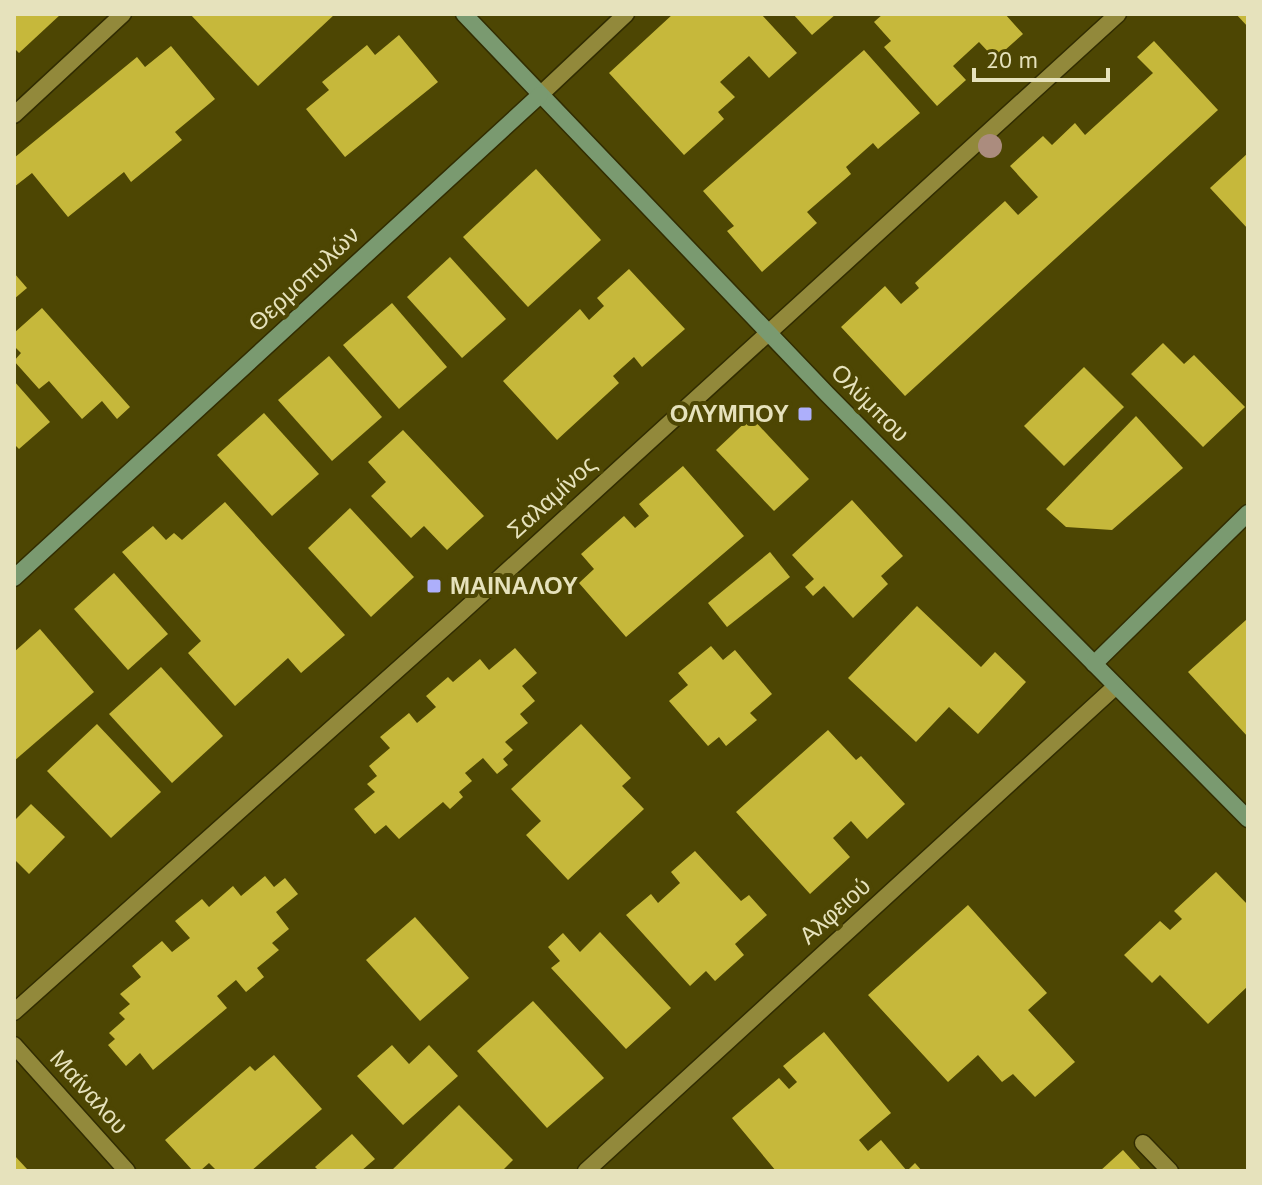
<svg xmlns="http://www.w3.org/2000/svg" width="1262" height="1185" viewBox="0 0 1262 1185" font-family="'PT Sans',sans-serif">
<style>
.building{fill:#c6b83b}
.lines{fill:none;stroke-linecap:round;stroke-linejoin:round}
.street-casing{stroke:#312c01;stroke-width:19}
.secondary-casing{stroke:#312c01;stroke-width:19}
.street{stroke:#92893b;stroke-width:16}
.secondary{stroke:#7a9a70;stroke-width:16}
.tree{fill:#ab8c7e}
.poi-dot{fill:#adaffb;stroke:#4d4603;stroke-width:3}
.labels{text-anchor:middle;stroke-width:8;stroke-linejoin:round;paint-order:stroke}
.street-label{font-size:24px;fill:#e6e2bc;stroke:#4d4603}
.poi-label{font-size:24px;font-weight:bold;fill:#e6e2bc;stroke:#4d4603;text-anchor:end}
</style>
<rect width="100%" height="100%" fill="#4d4603"/>
<g class="building">
<polygon points="14,14 61,14 19,53 14,48"/>
<polygon points="190,14 335,14 258,86"/>
<polygon points="673,14 761,14 797,53 769,78 749,56 720,82 735,97 718,112 724,119 684,155 609,73"/>
<polygon points="793,14 836,14 812,35"/>
<polygon points="883,14 1005,14 1023,34 995,59 979,42 953,66 966,80 937,106 884,47 891,41 874,22"/>
<polygon points="1236,14 1248,14 1248,27"/>
<polygon points="399,35 438,82 345,157 306,109 329,90 322,82 367,45 375,55"/>
<polygon points="1154,41 1218,110 905,396 841,327 885,286 901,304 919,288 915,283 1005,201 1018,215 1038,197 1010,166 1043,136 1052,145 1075,123 1085,135 1153,73 1137,57"/>
<polygon points="171,46 215,99 175,132 182,140 131,182 124,172 68,217 32,173 14,187 14,158 137,57 145,67"/>
<polygon points="864,50 920,113 878,149 873,143 846,167 851,174 807,212 817,223 762,272 727,231 734,226 703,191"/>
<polygon points="1248,153 1248,229 1210,188"/>
<polygon points="536,169 601,240 528,307 463,237"/>
<polygon points="450,257 506,319 462,358 407,297"/>
<polygon points="629,269 685,329 642,367 634,357 613,376 619,383 557,440 503,381 580,309 589,320 604,306 597,298"/>
<polygon points="14,273 27,288 14,299"/>
<polygon points="392,303 447,367 399,409 343,345"/>
<polygon points="42,308 130,407 117,419 102,401 82,419 49,381 39,389 14,361 21,353 14,346 14,333"/>
<polygon points="1163,343 1184,364 1194,355 1245,407 1203,447 1131,374"/>
<polygon points="329,356 382,417 332,461 278,400"/>
<polygon points="1084,367 1124,407 1064,466 1024,426"/>
<polygon points="14,381 50,422 19,449 14,444"/>
<polygon points="264,413 319,474 272,516 217,455"/>
<polygon points="1136,416 1183,468 1112,530 1066,527 1046,509"/>
<polygon points="751,417 809,479 774,511 716,450"/>
<polygon points="403,430 484,516 447,550 424,526 411,538 371,496 386,482 368,462"/>
<polygon points="683,466 744,536 626,637 579,583 594,569 581,554 624,516 635,528 649,516 639,504"/>
<polygon points="852,500 903,556 881,576 888,584 853,618 824,586 813,596 805,587 814,579 792,555"/>
<polygon points="225,502 345,635 301,673 288,658 235,706 188,653 201,641 122,552 153,526 166,540 174,533 182,540"/>
<polygon points="350,508 414,577 371,617 308,548"/>
<polygon points="770,552 790,577 727,627 708,603"/>
<polygon points="114,573 168,634 128,670 74,609"/>
<polygon points="917,606 981,667 995,652 1026,682 978,734 949,707 916,742 848,678"/>
<polygon points="1246,620 1248,622 1248,737 1188,672"/>
<polygon points="40,629 94,692 14,761 14,652"/>
<polygon points="711,646 723,660 735,650 772,694 750,713 757,720 726,746 719,737 708,746 669,701 688,685 678,673"/>
<polygon points="515,648 537,673 522,686 535,701 520,714 528,723 505,742 513,750 503,759 508,765 497,774 483,758 465,773 472,781 459,792 463,797 450,809 443,802 399,839 386,825 375,834 354,809 375,792 367,784 377,776 369,766 390,748 380,737 409,713 417,723 436,707 426,696 448,677 453,682 480,659 489,670"/>
<polygon points="161,667 223,736 172,783 109,714"/>
<polygon points="97,724 161,792 111,838 47,771"/>
<polygon points="581,724 631,778 622,786 644,809 568,880 526,835 541,821 511,789"/>
<polygon points="828,730 856,760 861,756 905,804 867,839 851,821 833,838 850,857 810,894 736,812"/>
<polygon points="31,804 65,837 29,874 14,859 14,821"/>
<polygon points="695,851 741,901 749,895 767,915 735,944 744,955 715,981 706,971 690,986 626,915 651,894 658,903 680,883 671,872"/>
<polygon points="1216,872 1248,905 1248,986 1208,1024 1160,975 1152,983 1124,955 1160,921 1170,930 1182,919 1174,911"/>
<polygon points="265,876 274,887 285,878 298,894 276,912 289,929 272,943 279,950 257,968 264,977 246,992 236,980 217,996 227,1008 153,1070 140,1053 126,1066 108,1045 115,1039 109,1033 125,1019 119,1013 130,1004 120,994 141,977 132,966 162,941 172,952 190,938 175,921 202,899 209,907 233,886 241,896"/>
<polygon points="968,905 1047,993 1028,1010 1075,1062 1035,1097 1013,1074 1002,1082 978,1055 948,1082 868,995"/>
<polygon points="415,917 469,978 420,1021 366,960"/>
<polygon points="600,932 671,1008 626,1049 551,968 560,961 548,947 563,933 580,952"/>
<polygon points="533,1001 604,1078 547,1128 477,1051"/>
<polygon points="824,1032 891,1113 859,1140 868,1151 881,1140 907,1171 915,1163 922,1171 776,1171 732,1118 779,1078 789,1089 797,1082 783,1066"/>
<polygon points="392,1045 409,1064 429,1045 458,1076 403,1125 357,1076"/>
<polygon points="274,1055 322,1109 251,1171 217,1171 209,1163 200,1171 193,1171 165,1140 250,1066 255,1071"/>
<polygon points="459,1105 513,1160 502,1171 391,1171"/>
<polygon points="352,1134 375,1159 361,1171 319,1171 315,1167"/>
<polygon points="1123,1150 1142,1171 1100,1171"/>
<polygon points="14,1155 27,1169 25,1171 14,1171"/>
</g>
<g class="lines">
<g class="street-casing">
<g id="street">
<polyline points="540,95 626,14"/>
<polyline points="14,115 123,14"/>
<polyline points="14,1012 460,614 1118,14"/>
<polyline points="14,1045 127,1171"/>
<polyline points="1143,1143 1170,1171"/>
<polyline points="586,1171 1116,686"/>
</g>
</g>
<g class="secondary-casing">
<g id="secondary">
<polyline points="464,14 827,394 1248,819"/>
<polyline points="14,578 540,95"/>
<polyline points="1094,664 1248,513"/>
</g>
</g>
<use href="#street" class="street"/>
<use href="#secondary" class="secondary"/>
</g>
<circle class="tree" cx="990" cy="146" r="12"/>
<g class="poi-dot">
<rect x="797" y="406" width="16" height="16" rx="4"/>
<rect x="426" y="578" width="16" height="16" rx="4"/>
</g>
<g class="labels">
<g class="street-label">
<text transform="translate(304 279) rotate(-43)" y="8">Θερμοπυλών</text>
<text transform="translate(870 403) rotate(45)" y="8">Ολύμπου</text>
<text transform="translate(552 497) rotate(-42)" y="8">Σαλαμίνος</text>
<text transform="translate(835 911) rotate(-42)" y="8">Αλφειού</text>
<text transform="translate(89 1092) rotate(48)" y="8">Μαίναλου</text>
</g>
<g class="poi-label">
<text x="789" y="422">ΟΛΥΜΠΟΥ</text>
<text x="450" y="594" text-anchor="start">ΜΑΙΝΑΛΟΥ</text>
</g>
</g>
<rect width="1262" height="1185" fill="none" stroke="#e6e2bc" stroke-width="32"/>
<path d="M974 68v12h134v-12" fill="none" stroke="#e6e2bc" stroke-width="4"/>
<text x="986" y="68" font-size="24" fill="#e6e2bc" stroke="#4d4603" stroke-width="6" paint-order="stroke">20 m</text>
</svg>
